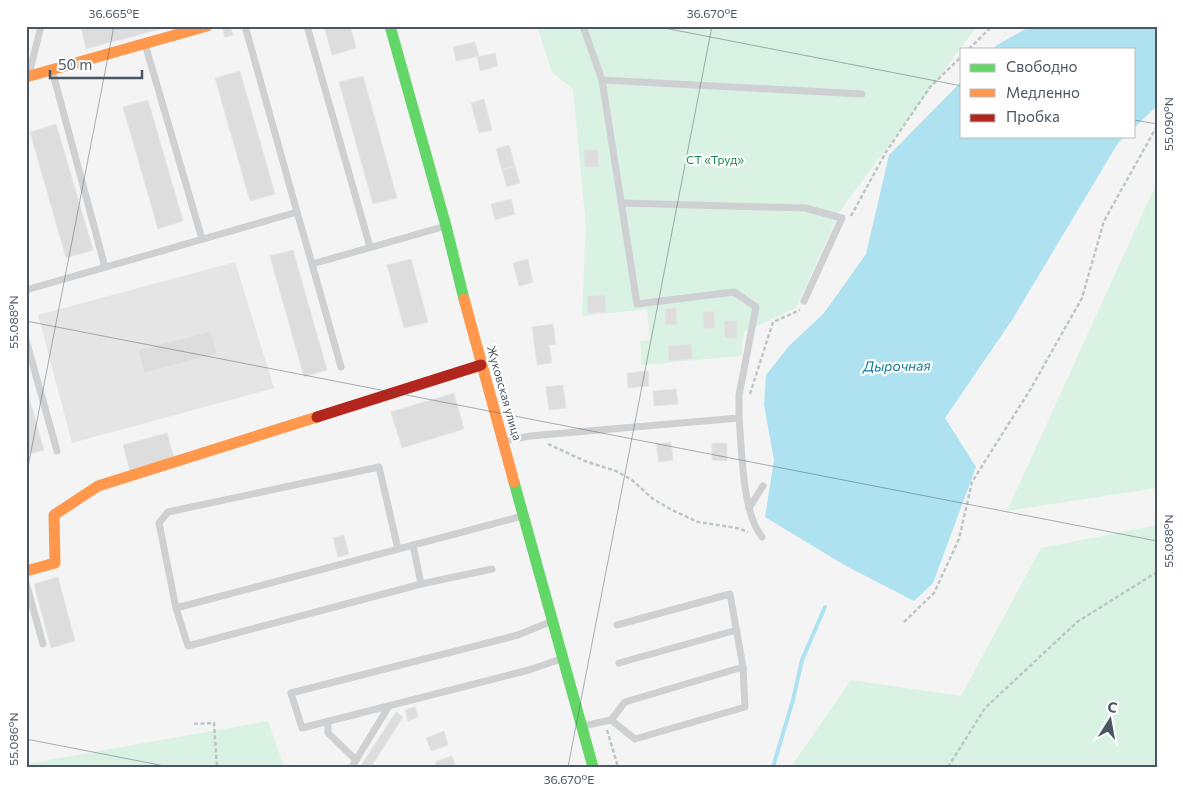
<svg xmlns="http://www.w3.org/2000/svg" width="1183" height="793" viewBox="0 0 1183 793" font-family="Commissioner,sans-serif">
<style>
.education{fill:#e6e5e6}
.green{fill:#d9f2e3}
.water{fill:#aee2f0}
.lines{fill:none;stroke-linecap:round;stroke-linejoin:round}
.stream{stroke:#aee2f0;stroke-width:4}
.building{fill:#ddddde;stroke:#e5e6e7}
.path{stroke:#bcc7c4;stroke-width:2.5;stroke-dasharray:4 2.5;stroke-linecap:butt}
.lane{stroke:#ced0d2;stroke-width:7}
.fast{stroke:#63d668;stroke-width:11}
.slow{stroke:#ff974d;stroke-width:11}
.jam{stroke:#b3261e;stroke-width:11}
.ticks{fill:none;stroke:#4a5661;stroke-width:1;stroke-opacity:0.45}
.labels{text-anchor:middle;stroke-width:4.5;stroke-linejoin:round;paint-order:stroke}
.park-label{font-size:12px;fill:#17864f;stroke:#fff}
.street-label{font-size:12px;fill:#4a5661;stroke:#fff}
.water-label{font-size:14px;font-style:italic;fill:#0c7c9b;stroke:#fff}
.neatline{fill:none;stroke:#4a5661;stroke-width:2}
.ticks-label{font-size:12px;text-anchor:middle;fill:#4a5661}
</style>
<rect width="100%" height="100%" fill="#f4f4f4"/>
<polygon class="education" points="235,262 274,388 72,443 38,315"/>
<g class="green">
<polygon points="537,26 977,26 840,211 796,308 744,332 741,356 642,365 640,341 650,340 647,309 582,316 586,227 573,89 552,72"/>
<polygon points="1157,182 1157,488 1007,511"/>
<polygon points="1157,525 1157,767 791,767 851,680 961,696 1041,548"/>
<polygon points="268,721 284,767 26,767 26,764"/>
</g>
<g class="water">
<polygon points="1031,26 1157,26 1157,106 1134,128 1134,49 993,49 997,45"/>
<polygon points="962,81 962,136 1125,136 1118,143 1012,320 945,418 976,467 933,583 914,601 846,566 765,517 774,460 764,405 766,375 789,346 824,313 866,254 889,155"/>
</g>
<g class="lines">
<polyline class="stream" points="773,767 793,700 802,660 825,607"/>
</g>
<g class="building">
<polygon points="86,26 164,26 164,28 86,49 81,28"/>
<polygon points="230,26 233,35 225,37 222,27"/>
<polygon points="324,26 350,26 356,48 332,55"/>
<polygon points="475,42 479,56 456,61 453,47"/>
<polygon points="495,53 498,66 480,71 477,57"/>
<polygon points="240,71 275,194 250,201 215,78"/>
<polygon points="363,76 397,198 373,204 339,82"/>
<polygon points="484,99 492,130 479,133 471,103"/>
<polygon points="148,100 183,221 158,229 123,107"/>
<polygon points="56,124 93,250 66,258 30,132"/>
<polygon points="509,145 515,166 502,170 496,149"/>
<polygon points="584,150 598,150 599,167 585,167"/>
<polygon points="515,166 520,183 507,187 502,170"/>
<polygon points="511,199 515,214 495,220 491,204"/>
<polygon points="293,250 327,370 304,377 270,256"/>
<polygon points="411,259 428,322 404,328 387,265"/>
<polygon points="528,259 533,282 519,286 513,263"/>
<polygon points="605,295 606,312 588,313 587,296"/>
<polygon points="676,308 677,325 665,325 665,309"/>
<polygon points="714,311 715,328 704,329 703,312"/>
<polygon points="724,321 737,321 737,338 725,338"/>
<polygon points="553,324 556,344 549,345 552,363 537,365 532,327"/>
<polygon points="211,331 217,354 144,373 138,350"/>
<polygon points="691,344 693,359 669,361 668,346"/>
<polygon points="648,371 649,386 628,388 627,373"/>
<polygon points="563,385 566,408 549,410 546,387"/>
<polygon points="26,387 44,450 26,455"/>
<polygon points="676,389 678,404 654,406 653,391"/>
<polygon points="454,393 464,429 402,448 391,412"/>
<polygon points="167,433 174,458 130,470 123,445"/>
<polygon points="671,442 673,460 659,462 656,444"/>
<polygon points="712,443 727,443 727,461 712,460"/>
<polygon points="344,535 349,554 338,557 333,538"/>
<polygon points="58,577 75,641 51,648 34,584"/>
<polygon points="415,707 418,717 408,721 405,710"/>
<polygon points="396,712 403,717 371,767 360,767"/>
<polygon points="444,731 448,745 431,751 426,738"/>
<polygon points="452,756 456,767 436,767 435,762"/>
</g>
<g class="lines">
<g class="path">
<polyline points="969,49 992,26"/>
<polyline points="851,216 886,152 930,87 962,56"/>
<polyline points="750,394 773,322 800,310"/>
<polyline points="548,444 585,461 616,471 632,480 653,499 672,510 698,522 737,528 748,532"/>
<polyline points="904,622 934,593 959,539 972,482 1030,390 1082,298 1104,221 1157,126"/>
<polyline points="194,724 214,723 217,767"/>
<polyline points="607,730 618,767"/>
<polyline points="948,767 985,708 1077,622 1157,572"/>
</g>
<g class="lane">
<polyline points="245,26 297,212"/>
<polyline points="307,26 370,247"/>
<polyline points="145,44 202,239"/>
<polyline points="52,70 105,267"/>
<polyline points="29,74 41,26"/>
<polyline points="602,80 862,94"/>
<polyline points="622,203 805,208 842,218 804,301"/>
<polyline points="312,264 341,367"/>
<polyline points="26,290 297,212 312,264 446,226"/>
<polyline points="26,340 57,451"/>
<path d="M739,418C742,450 742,513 762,537"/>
<polyline points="504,441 530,436 739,418 739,395 756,307 734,292 637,304 602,80 583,26"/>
<polyline points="749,508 763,486"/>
<polyline points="413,545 421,584 492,569"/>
<polyline points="398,549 379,467 168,512 159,523 176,608 523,516"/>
<polyline points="26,583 43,644"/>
<polyline points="176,608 188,646 421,584"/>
<polyline points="552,621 518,635 291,693 302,728 529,670 561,659"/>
<polyline points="617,625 730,594 743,667"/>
<polyline points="619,663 737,630"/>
<polyline points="328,721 328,733 356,760 389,706"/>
<polyline points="583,726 611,720 625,702 743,667 745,707 635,739 611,720"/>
<polyline points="352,767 356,760"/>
</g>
<g class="fast">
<polyline points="390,26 446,226 464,299"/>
<polyline points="514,482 593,767"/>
</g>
<g class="slow">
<polyline points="26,77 207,26"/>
<polyline points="464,299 514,482"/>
<polyline points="26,571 55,563 54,515 98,486 317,417"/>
</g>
<polyline class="jam" points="317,417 481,365"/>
</g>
<path class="ticks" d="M654,26L962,86M1134,120L1157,124M26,321L1157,541M26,477L114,26M26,739L170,767M568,767L712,26"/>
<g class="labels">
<g class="park-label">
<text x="715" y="164">СТ «Труд»</text>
</g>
<g class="street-label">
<text transform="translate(504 393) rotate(74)" y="4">Жуковская улица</text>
</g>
<g class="water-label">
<text transform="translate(897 366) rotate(-1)" y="5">Дырочная</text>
</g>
</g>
<rect width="1183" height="793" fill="none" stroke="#ffffff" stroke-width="55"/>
<rect x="960" y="48" width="175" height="90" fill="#ffffff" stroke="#b7bbc0"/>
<rect x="970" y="64" width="25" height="8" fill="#63d668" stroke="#b7bbc0"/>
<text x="1006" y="72" font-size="15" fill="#4a5661">Свободно</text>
<rect x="970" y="89" width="25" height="8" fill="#ff974d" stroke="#b7bbc0"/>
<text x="1006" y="98" font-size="15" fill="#4a5661">Медленно</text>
<rect x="970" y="114" width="25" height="8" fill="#b3261e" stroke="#b7bbc0"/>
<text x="1006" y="122" font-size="15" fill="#4a5661">Пробка</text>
<g transform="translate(1110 720) rotate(11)" stroke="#ffffff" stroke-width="4" paint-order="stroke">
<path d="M0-4L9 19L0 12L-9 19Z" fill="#4a5661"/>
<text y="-8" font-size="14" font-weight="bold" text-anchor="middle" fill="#4a5661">С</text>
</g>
<path d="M50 70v8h92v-8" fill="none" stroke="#4a5661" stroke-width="2.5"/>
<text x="58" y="70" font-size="15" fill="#4a5661" stroke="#ffffff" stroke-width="4" paint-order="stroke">50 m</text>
<rect x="28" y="28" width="1128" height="738" class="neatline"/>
<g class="ticks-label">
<text x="114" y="18">36.665°E</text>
<text x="712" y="18">36.670°E</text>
<text transform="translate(1169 124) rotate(-90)" y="4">55.090°N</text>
<text transform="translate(14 322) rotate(-90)" y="4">55.088°N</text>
<text transform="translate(1169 541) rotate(-90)" y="4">55.088°N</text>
<text transform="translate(14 739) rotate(-90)" y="4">55.086°N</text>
<text x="569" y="784">36.670°E</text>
</g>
</svg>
